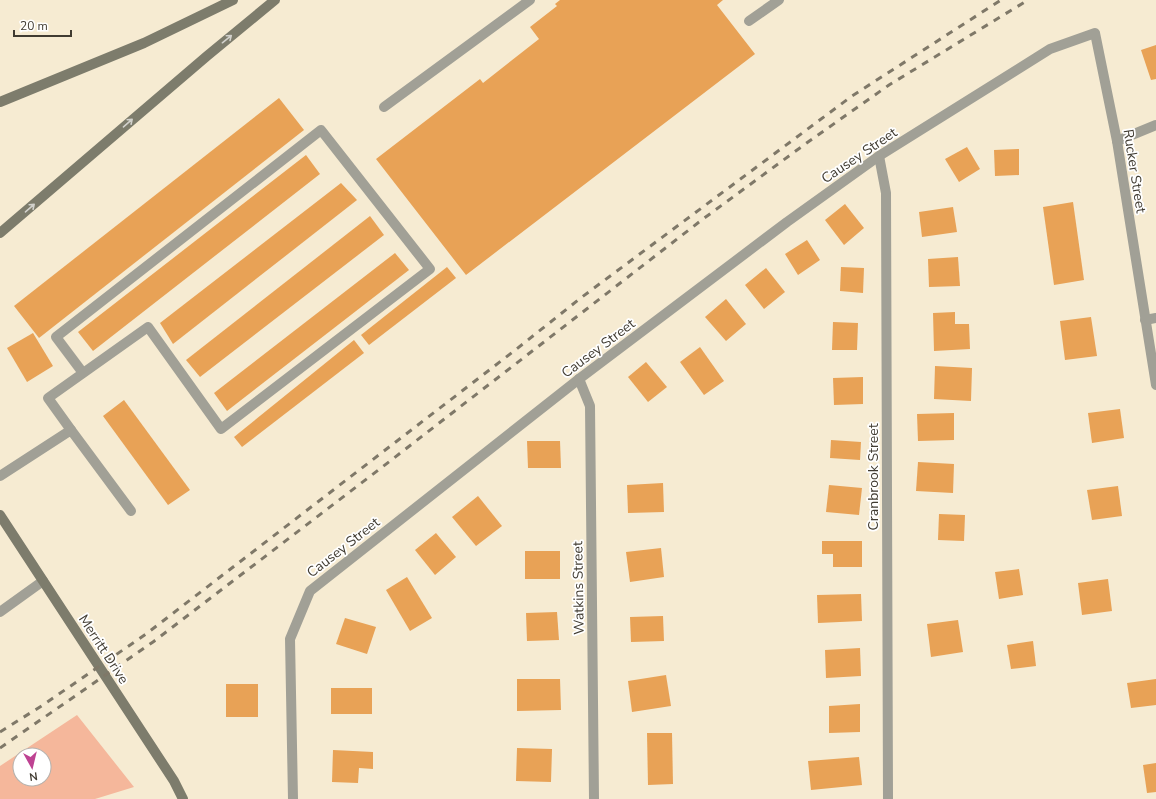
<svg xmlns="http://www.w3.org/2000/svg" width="1156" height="799" viewBox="0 0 1156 799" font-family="'Nunito Sans',sans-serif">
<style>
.green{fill:#f5b79b;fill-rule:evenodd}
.building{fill:#e8a256}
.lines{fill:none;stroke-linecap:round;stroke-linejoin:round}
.service{stroke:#a1a096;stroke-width:10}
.minor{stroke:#a1a096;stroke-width:10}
.secondary{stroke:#7d7c6c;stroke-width:10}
.rail{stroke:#7f7868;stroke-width:3;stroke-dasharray:7 7;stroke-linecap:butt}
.oneway{stroke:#d2d1cc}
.labels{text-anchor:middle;stroke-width:3.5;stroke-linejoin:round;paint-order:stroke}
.street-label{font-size:14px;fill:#403b31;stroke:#fff}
</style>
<rect width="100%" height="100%" fill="#f6ebd2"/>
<path class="green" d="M77,715L134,787L95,799H0V766ZM20,755H44V779H20Z"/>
<g class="building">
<polygon points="560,0 723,0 717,5 755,54 466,275 376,159 480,79 483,83 539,39 530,27 557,6 555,4"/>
<polygon points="1156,45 1156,79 1151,80 1141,50"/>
<polygon points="279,98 304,130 39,338 14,306"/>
<polygon points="967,147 980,169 959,182 945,159"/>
<polygon points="1019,149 1019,175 995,176 994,150"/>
<polygon points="306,155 320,174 93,351 78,332"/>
<polygon points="341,183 357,200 173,344 160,323"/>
<polygon points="1073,202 1084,280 1054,285 1043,207"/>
<polygon points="845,204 864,228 844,245 825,220"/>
<polygon points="953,207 957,232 922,237 919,212"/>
<polygon points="370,216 384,235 200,377 186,360"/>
<polygon points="807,240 820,260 798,275 785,254"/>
<polygon points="395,253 409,270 227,411 214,393"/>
<polygon points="958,257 960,286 929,287 928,259"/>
<polygon points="447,267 456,278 369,345 361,335"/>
<polygon points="841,267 864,268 863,293 840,291"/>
<polygon points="766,268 785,292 764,309 745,285"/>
<polygon points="726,299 746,324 726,341 705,317"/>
<polygon points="955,312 955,324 969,324 970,349 934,351 933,313"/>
<polygon points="1091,317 1097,356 1065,360 1060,321"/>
<polygon points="833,322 858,323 857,350 832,350"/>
<polygon points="33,333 53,366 27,382 7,348"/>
<polygon points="354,340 364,353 242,447 234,437"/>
<polygon points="700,347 724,381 704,395 680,362"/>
<polygon points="646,362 667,387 648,402 628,377"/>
<polygon points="935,366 972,368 971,401 934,399"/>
<polygon points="863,377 863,404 834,405 833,378"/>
<polygon points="124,400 190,490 168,505 103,416"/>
<polygon points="1120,409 1124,438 1092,443 1088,413"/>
<polygon points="954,413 954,440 918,441 917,414"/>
<polygon points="831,440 861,442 860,460 830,458"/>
<polygon points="527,441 560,441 561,468 528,468"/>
<polygon points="918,462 954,464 953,493 916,491"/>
<polygon points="663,483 664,512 628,513 627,485"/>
<polygon points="829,485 862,488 859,515 826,512"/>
<polygon points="1118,486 1122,516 1092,520 1087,490"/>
<polygon points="478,496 502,526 476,546 452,517"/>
<polygon points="939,514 965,515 964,541 938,540"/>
<polygon points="436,533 456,557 435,575 415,550"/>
<polygon points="822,541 862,541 862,567 833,567 833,554 822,554"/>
<polygon points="661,548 664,577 630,582 626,552"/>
<rect x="525" y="551" width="35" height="28"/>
<polygon points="1019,569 1023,595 999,599 995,572"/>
<polygon points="407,577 432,618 410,631 386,590"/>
<polygon points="1108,579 1112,611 1082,615 1078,583"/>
<polygon points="861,594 862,621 818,623 817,595"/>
<polygon points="557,612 559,640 527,641 526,613"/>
<polygon points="663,616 664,641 631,642 630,617"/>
<polygon points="345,618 376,627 367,654 336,644"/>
<polygon points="958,620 963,652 931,657 927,624"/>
<polygon points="1033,641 1036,666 1011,669 1007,645"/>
<polygon points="860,648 861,676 826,678 825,650"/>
<polygon points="666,675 671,706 632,712 628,681"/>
<polygon points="517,679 560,679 561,710 517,711"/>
<polygon points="1156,679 1156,705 1131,708 1127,683"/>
<rect x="226" y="684" width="32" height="33"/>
<rect x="331" y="688" width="41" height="26"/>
<polygon points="860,704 860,732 829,733 829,706"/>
<polygon points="647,733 672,733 673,784 648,785"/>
<polygon points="517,748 552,749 551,782 516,781"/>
<polygon points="333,750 373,752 373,769 359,768 358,783 332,782"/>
<polygon points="859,757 862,785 811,790 808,761"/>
<polygon points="1156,763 1156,792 1147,793 1143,765"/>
</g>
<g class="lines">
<g class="service">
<polyline points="749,21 779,0"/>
<polyline points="384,107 530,0"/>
<polyline points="1145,320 1156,318"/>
<polyline points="71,430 48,398 148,327 221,429 430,269 321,130 56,337 83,373"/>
<polyline points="0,476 71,430 131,511"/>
<polyline points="0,612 43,581"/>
</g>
<g class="minor">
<polyline points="1117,141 1156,125"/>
<polyline points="879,156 886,193 888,799"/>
<polyline points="579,379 590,406 594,799"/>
<polyline points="293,799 290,639 310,591 579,379 787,222 879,156 1050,49 1095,33 1117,141 1156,385"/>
</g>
<g class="secondary">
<polyline points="0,102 144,43 233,0"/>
<polyline points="0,233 207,56 275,0"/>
<polyline points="0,515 174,781 183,799"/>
</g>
<g class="rail">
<polyline points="0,732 43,705 146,634 514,351 582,297 852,96 1001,0"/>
<polyline points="0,748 153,642 381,468 703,219 808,142 889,85 1028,0"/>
</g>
</g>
<defs><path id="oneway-shaft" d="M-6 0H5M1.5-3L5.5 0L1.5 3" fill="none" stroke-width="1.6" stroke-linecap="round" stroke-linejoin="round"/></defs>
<g class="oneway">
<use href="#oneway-shaft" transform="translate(227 39) rotate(-39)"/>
<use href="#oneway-shaft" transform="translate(128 123) rotate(-41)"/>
<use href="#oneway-shaft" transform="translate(30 208) rotate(-41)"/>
</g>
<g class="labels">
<g class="street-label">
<text transform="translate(859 155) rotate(-34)" y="5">Causey Street</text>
<text transform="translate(1135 171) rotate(81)" y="5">Rucker Street</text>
<text transform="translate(598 348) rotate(-37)" y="5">Causey Street</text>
<text transform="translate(873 477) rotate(-90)" y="5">Cranbrook Street</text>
<text transform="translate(343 547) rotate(-38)" y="5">Causey Street</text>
<text transform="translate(578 588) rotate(-91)" y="5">Watkins Street</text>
<text transform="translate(104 649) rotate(57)" y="5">Merritt Drive</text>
</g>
</g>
<g transform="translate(32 767) rotate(172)"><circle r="19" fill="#ffffff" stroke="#b3b1ad"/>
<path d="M0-3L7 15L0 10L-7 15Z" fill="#be4292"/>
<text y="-6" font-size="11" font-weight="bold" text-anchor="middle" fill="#403b31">N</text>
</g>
<path d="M14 30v6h57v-6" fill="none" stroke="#403b31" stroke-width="2"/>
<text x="20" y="30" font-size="12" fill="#403b31" stroke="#ffffff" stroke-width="3" paint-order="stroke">20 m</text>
</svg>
